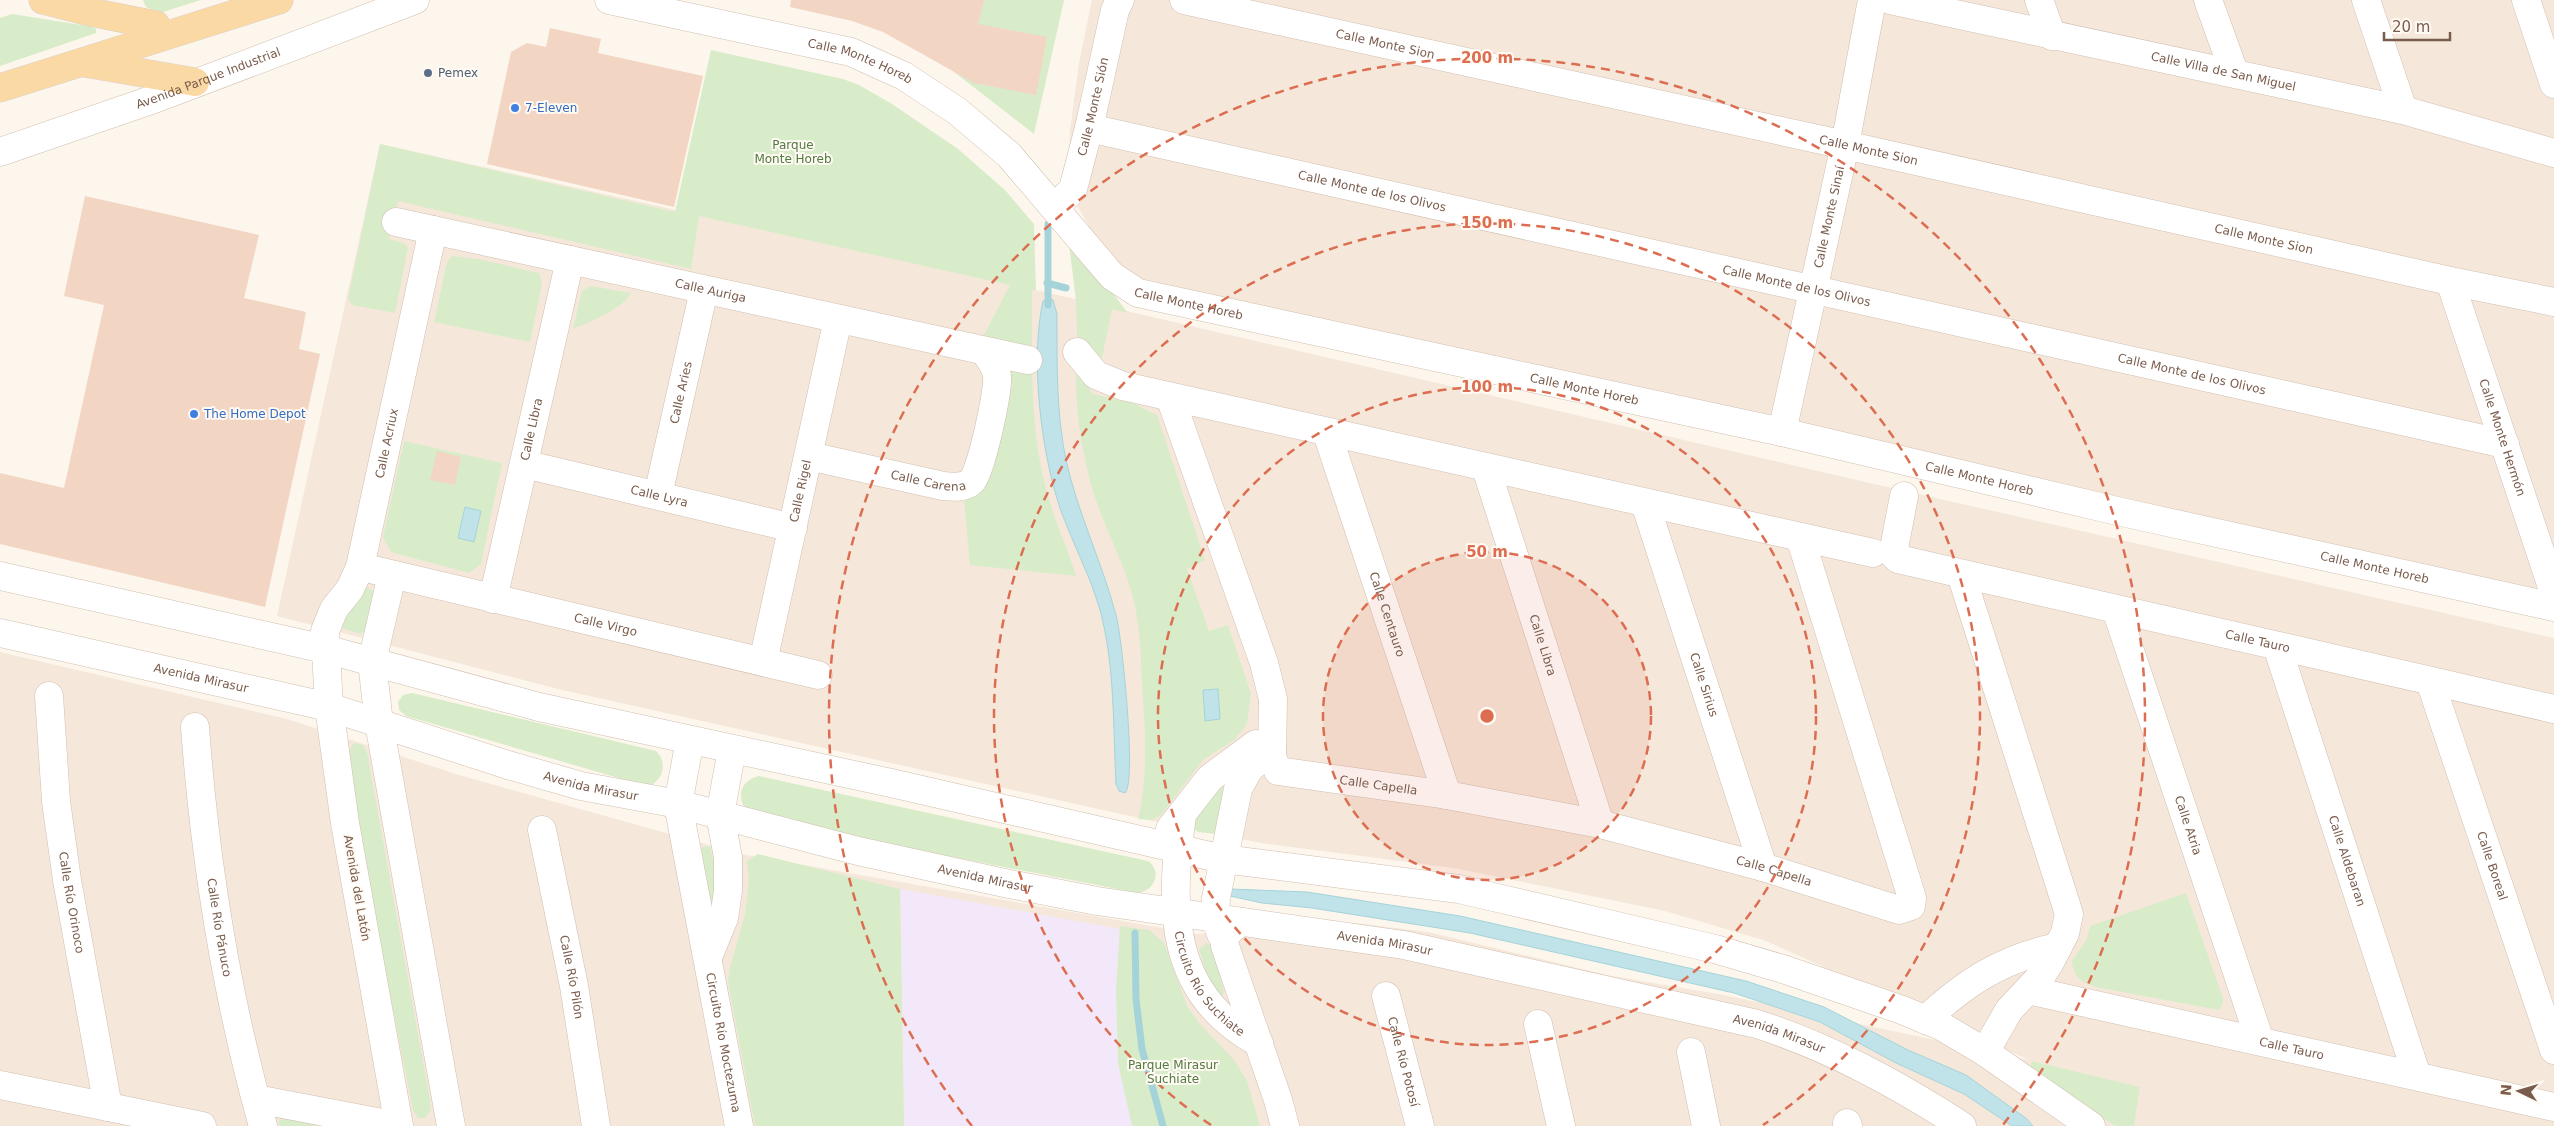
<svg xmlns="http://www.w3.org/2000/svg" width="2554" height="1126" viewBox="0 0 2554 1126" font-family="'DejaVu Sans',sans-serif">
<style>
.residential{fill:#f5e8da}
.education{fill:#f3e8fa}
.green{fill:#d8ecc9}
.water{fill:#bfe3e8;stroke:#a5d3da}
.lines{fill:none;stroke-linecap:round;stroke-linejoin:round}
.stream{stroke:#a5d3da;stroke-width:7}
.building{fill:#f3d5c3}
.minor-casing{stroke:#d1beb0;stroke-width:29}
.major-casing{stroke:#dad1cd;stroke-width:29}
.minor{stroke:#fff;stroke-width:28}
.major{stroke:#fbd9a5;stroke-width:28}
.ring{fill:none;stroke:#dc6d51;stroke-width:2.5;stroke-dasharray:9 6}
.service-dot{fill:#5c6f8a;stroke:#fffaf3;stroke-width:2}
.shop-dot{fill:#3f7fe0;stroke:#fffaf3;stroke-width:2}
.labels{text-anchor:middle;stroke-width:4;stroke-linejoin:round;paint-order:stroke}
.street-label{font-size:12px;fill:#7a5c4d;stroke:#fffaf3}
.service-label{font-size:12px;fill:#4e5e75;stroke:#fffaf3;text-anchor:start}
.shop-label{font-size:12px;fill:#366cbe;stroke:#fffaf3;text-anchor:start}
.park-label{font-size:12px;fill:#537a41;stroke:#fffaf3}
.centre{fill:#dc6d51;stroke:#fffaf3;stroke-width:2.5}
.ring-label{font-size:15px;text-anchor:middle;font-weight:bold;fill:#dc6d51;stroke:#fffaf3;stroke-width:4;stroke-linejoin:round;paint-order:stroke}
</style>
<rect width="100%" height="100%" fill="#fdf6ec"/>
<g class="residential">
<polygon points="1092,0 2554,0 2554,595 1141,282 1121,266 1093,234 1073,198 1069,162 1070,131 1079,63"/>
<polygon points="380,144 1036,290 1874,484 2554,638 2554,1126 0,1126 0,652 287,719 459,775 741,854 1197,934 1355,923 1428,932 1612,976 1724,995 2029,1060 1766,941 1665,911 1454,868 1261,843 1139,818 562,690 277,616"/>
</g>
<polygon class="education" points="900,889 1120,929 1116,991 1118,1063 1133,1126 904,1126"/>
<g class="green">
<polygon points="143,0 201,0 160,13 146,7"/>
<polygon points="967,0 1064,0 1034,134 949,68"/>
<polygon points="12,14 88,26 96,29 96,33 0,66 0,18"/>
<path d="M711,50L843,79L859,85L892,104L958,149L1005,190L1034,224L1036,290H1032C1032,356 1029,424 1046,489C1053,518 1067,546 1076,576L970,565L964,499L985,485L993,470L1012,385L1008,370L982,339L1010,285L699,216L691,269L398,201L389,239L404,243L408,248L395,313L352,305L348,299L380,144L675,212Z"/>
<polygon points="1068,235 1128,313 1112,309 1100,367 1077,335 1076,301"/>
<polygon points="452,256 478,259 539,273 542,284 530,342 434,322 447,262"/>
<path d="M591,286L631,293C623,309 590,322 573,329L582,291Z"/>
<path d="M1076,368L1093,394L1133,403L1157,415L1205,560L1187,569L1209,631L1228,625L1251,694L1247,724L1234,740L1203,760L1161,815L1152,820L1138,819C1149,771 1145,732 1142,684C1141,656 1140,628 1134,601C1126,569 1111,540 1099,509C1083,464 1075,415 1076,368Z"/>
<polygon points="404,441 502,463 481,564 469,573 391,552 383,537"/>
<polygon points="365,587 374,591 365,630 361,634 342,628 340,625"/>
<path d="M412,693L656,751C667,762 664,776 653,784H639L406,716L399,710L398,702L403,695Z"/>
<polygon points="354,743 363,745 367,752 430,1100 431,1110 425,1118 418,1118 413,1110 362,852 347,754"/>
<path d="M759,776L1148,861C1163,872 1154,891 1138,893L855,838L746,810C736,796 741,780 759,776Z"/>
<polygon points="1221,787 1225,792 1216,834 1198,832 1193,827 1202,807"/>
<polygon points="710,846 717,880 711,905 700,852 703,847"/>
<polygon points="758,854 900,889 904,1126 755,1126 728,982 730,968 745,914 749,879 747,861"/>
<path d="M2186,893L2223,998V1003L2219,1010L2096,987C2081,982 2073,977 2072,961L2087,939L2090,926Z"/>
<polygon points="1120,926 1149,930 1164,943 1187,1006 1199,1023 1234,1060 1247,1081 1260,1126 1132,1126 1118,1063 1116,991"/>
<polygon points="1207,943 1213,948 1223,988 1224,994 1219,996 1208,978 1199,949"/>
<polygon points="2032,1061 2140,1087 2134,1126 2115,1126 2030,1069"/>
<polygon points="283,1119 320,1126 279,1126 279,1121"/>
</g>
<g class="water">
<path d="M1048,298L1053,300L1057,314C1057,362 1056,412 1066,460C1078,514 1102,562 1116,615C1122,636 1137,783 1125,793L1119,791L1116,784C1113,727 1115,665 1100,610C1090,575 1072,542 1060,508C1041,452 1030,359 1043,301Z"/>
<polygon points="465,507 481,511 474,542 458,538"/>
<polygon points="1218,689 1220,719 1205,721 1203,690"/>
<polygon points="1231,889 1307,892 1460,916 1746,981 1824,1007 1908,1050 1966,1075 2027,1119 2033,1126 2012,1126 1964,1094 1896,1063 1820,1022 1734,993 1470,933 1312,908 1262,903 1230,896"/>
</g>
<g class="lines">
<g class="stream">
<polyline points="1048,224 1048,305"/>
<polyline points="1047,283 1066,288"/>
<polyline points="1135,933 1136,999 1142,1049 1163,1126"/>
</g>
</g>
<g class="building">
<polygon points="791,0 984,0 978,24 1047,37 1036,95 974,83 883,32 852,21 790,7"/>
<polygon points="550,28 601,39 598,53 703,76 674,207 487,164 511,52 527,43 546,47"/>
<polygon points="85,196 259,235 244,298 306,312 299,349 320,354 265,607 0,544 0,473 64,488 104,305 64,296"/>
<polygon points="437,451 461,457 455,485 430,480"/>
</g>
<g class="lines">
<g class="minor-casing">
<g id="minor">
<path id="s1" d="M609,0L851,52L904,76L957,111L1009,155L1112,276L1138,293L1782,432L2117,511L2554,607"/>
<path id="s2" d="M1184,0L1845,145L2450,281L2554,302"/>
<path id="s3" d="M1890,0L2403,110L2554,153"/>
<polyline points="2039,0 2052,36"/>
<polyline points="2208,0 2234,72"/>
<polyline points="2366,0 2403,110"/>
<polyline points="2526,0 2554,84"/>
<path id="s4" d="M1089,128L2505,444"/>
<path id="s5" d="M0,152L157,98L415,0"/>
<path id="s6" d="M1055,208L1073,189L1089,128L1115,10L1120,0"/>
<path id="s7" d="M396,222L1028,360"/>
<path id="s8" d="M2450,281L2554,593"/>
<polyline points="1077,352 1096,375 1123,386 1873,553"/>
<path id="s9" d="M1170,397L1264,663L1273,699L1272,757L1278,771L1447,795L1600,824L1763,867L1899,910L1911,906L1912,898L1800,537"/>
<path id="s10" d="M1782,432L1845,145L1872,0"/>
<path id="s11" d="M1327,433L1447,795"/>
<path id="s12" d="M809,456L943,486C953,487 965,488 972,481C981,472 999,389 997,376C996,367 990,359 985,352"/>
<path id="s13" d="M524,464L793,528"/>
<path id="s14" d="M1486,468L1600,824"/>
<path id="s15" d="M658,495L704,290"/>
<path id="s16" d="M1904,496L1893,554L1898,559L2554,709"/>
<path id="s17" d="M1645,503L1763,867"/>
<path id="s18" d="M374,570L818,675"/>
<polyline points="1961,574 2069,914 2065,933 2049,964 2041,976 2009,1010 1985,1052"/>
<polyline points="392,575 372,662 379,723 451,1126"/>
<polyline points="0,576 325,649 539,707 891,783 1223,859 1459,889 1715,949 1786,970 1902,1010 1941,1026 1985,1052 2091,1126"/>
<path id="s19" d="M493,599L570,260"/>
<path id="s20" d="M2116,609L2260,1041"/>
<path id="s21" d="M0,633L329,707L508,765L581,786L678,804L858,851L1009,884L1097,901L1404,945L1757,1024C1831,1048 1897,1084 1962,1126"/>
<path id="s22" d="M2277,646L2417,1076"/>
<path id="s23" d="M763,662L838,319"/>
<path id="s24" d="M2430,681L2554,1050"/>
<path id="s25" d="M49,696L56,801L67,880L108,1107"/>
<path id="s26" d="M195,727C205,863 226,995 263,1126"/>
<path id="s27" d="M690,740L678,804L739,1126"/>
<path id="s28" d="M1182,815C1170,906 1166,993 1259,1043"/>
<polyline points="1170,829 1210,778 1256,744"/>
<path id="s29" d="M542,830L574,986L596,1126"/>
<polyline points="1242,922 1236,925 1224,936 1225,946 1278,1100 1285,1126"/>
<polyline points="1221,934 1215,918 1216,898 1238,789 1249,769 1271,750"/>
<polyline points="708,957 724,918 728,891 728,857 720,815 732,749"/>
<path id="s30" d="M2028,990L2554,1107"/>
<path id="s31" d="M1386,996L1420,1126"/>
<path d="M1925,1020C1966,982 2003,958 2058,947"/>
<polyline points="1538,1024 1561,1126"/>
<polyline points="1691,1052 1706,1126"/>
<polyline points="0,1085 202,1126"/>
<polyline points="256,1099 398,1126"/>
<polyline points="1847,1123 1848,1126"/>
<path id="s32" d="M399,1126L345,823L329,707L325,631L334,609L350,589L360,567L433,230"/>
</g>
</g>
<g class="major-casing">
<g id="major">
<polyline points="43,0 90,12 156,25"/>
<polyline points="85,63 195,82"/>
<polyline points="0,88 279,0"/>
</g>
</g>
<use href="#minor" class="minor"/>
<use href="#major" class="major"/>
</g>
<circle cx="1487" cy="716" r="164" fill="#dc6d51" fill-opacity=".12"/>
<g class="ring">
<circle cx="1487" cy="716" r="164"/>
<circle cx="1487" cy="716" r="329"/>
<path d="M1211 1125A493 493 0 1 1 1763 1125"/>
<path d="M972 1126A658 658 0 1 1 2002 1126"/>
</g>
<circle class="service-dot" cx="428" cy="73" r="5"/>
<g class="shop-dot">
<circle cx="515" cy="108" r="5"/>
<circle cx="194" cy="414" r="5"/>
</g>
<g class="labels">
<g class="street-label">
<text dy="4" stroke="none"><textPath href="#s2" startOffset="206">Calle Monte Sion</textPath></text>
<text dy="4" stroke="none"><textPath href="#s1" startOffset="259">Calle Monte Horeb</textPath></text>
<text dy="4" stroke="none"><textPath href="#s3" startOffset="341">Calle Villa de San Miguel</textPath></text>
<text dy="4" stroke="none"><textPath href="#s5" startOffset="221">Avenida Parque Industrial</textPath></text>
<text dy="4" stroke="none"><textPath href="#s6" startOffset="111">Calle Monte Sión</textPath></text>
<text dy="4" stroke="none"><textPath href="#s2" startOffset="701">Calle Monte Sion</textPath></text>
<text dy="4" stroke="none"><textPath href="#s4" startOffset="290">Calle Monte de los Olivos</textPath></text>
<text dy="4" stroke="none"><textPath href="#s10" startOffset="220">Calle Monte Sinaí</textPath></text>
<text dy="4" stroke="none"><textPath href="#s2" startOffset="1106">Calle Monte Sion</textPath></text>
<text dy="4" stroke="none"><textPath href="#s4" startOffset="725">Calle Monte de los Olivos</textPath></text>
<text dy="4" stroke="none"><textPath href="#s7" startOffset="322">Calle Auriga</textPath></text>
<text dy="4" stroke="none"><textPath href="#s1" startOffset="679">Calle Monte Horeb</textPath></text>
<text dy="4" stroke="none"><textPath href="#s4" startOffset="1130">Calle Monte de los Olivos</textPath></text>
<text dy="4" stroke="none"><textPath href="#s1" startOffset="1084">Calle Monte Horeb</textPath></text>
<text dy="4" stroke="none"><textPath href="#s15" startOffset="105">Calle Aries</textPath></text>
<text dy="4" stroke="none"><textPath href="#s19" startOffset="174">Calle Libra</textPath></text>
<text dy="4" stroke="none"><textPath href="#s8" startOffset="165">Calle Monte Hermón</textPath></text>
<text dy="4" stroke="none"><textPath href="#s32" startOffset="701">Calle Acriux</textPath></text>
<text dy="4" stroke="none"><textPath href="#s12" startOffset="122">Calle Carena</textPath></text>
<text dy="4" stroke="none"><textPath href="#s1" startOffset="1489">Calle Monte Horeb</textPath></text>
<text dy="4" stroke="none"><textPath href="#s23" startOffset="175">Calle Rigel</textPath></text>
<text dy="4" stroke="none"><textPath href="#s13" startOffset="139">Calle Lyra</textPath></text>
<text dy="4" stroke="none"><textPath href="#s1" startOffset="1894">Calle Monte Horeb</textPath></text>
<text dy="4" stroke="none"><textPath href="#s11" startOffset="191">Calle Centauro</textPath></text>
<text dy="4" stroke="none"><textPath href="#s18" startOffset="238">Calle Virgo</textPath></text>
<text dy="4" stroke="none"><textPath href="#s16" startOffset="435">Calle Tauro</textPath></text>
<text dy="4" stroke="none"><textPath href="#s14" startOffset="186">Calle Libra</textPath></text>
<text dy="4" stroke="none"><textPath href="#s21" startOffset="206">Avenida Mirasur</textPath></text>
<text dy="4" stroke="none"><textPath href="#s17" startOffset="191">Calle Sirius</textPath></text>
<text dy="4" stroke="none"><textPath href="#s21" startOffset="611">Avenida Mirasur</textPath></text>
<text dy="4" stroke="none"><textPath href="#s9" startOffset="494">Calle Capella</textPath></text>
<text dy="4" stroke="none"><textPath href="#s20" startOffset="228">Calle Atria</textPath></text>
<text dy="4" stroke="none"><textPath href="#s22" startOffset="226">Calle Aldebaran</textPath></text>
<text dy="4" stroke="none"><textPath href="#s24" startOffset="195">Calle Boreal</textPath></text>
<text dy="4" stroke="none"><textPath href="#s9" startOffset="899">Calle Capella</textPath></text>
<text dy="4" stroke="none"><textPath href="#s21" startOffset="1016">Avenida Mirasur</textPath></text>
<text transform="translate(357 888) rotate(80)" y="4">Avenida del Latón</text>
<text dy="4" stroke="none"><textPath href="#s25" startOffset="208">Calle Río Orinoco</textPath></text>
<text dy="4" stroke="none"><textPath href="#s26" startOffset="202">Calle Río Pánuco</textPath></text>
<text dy="4" stroke="none"><textPath href="#s21" startOffset="1421">Avenida Mirasur</textPath></text>
<text dy="4" stroke="none"><textPath href="#s29" startOffset="150">Calle Río Pilón</textPath></text>
<text dy="4" stroke="none"><textPath href="#s28" startOffset="179">Circuito Río Suchiate</textPath></text>
<text dy="4" stroke="none"><textPath href="#s21" startOffset="1826">Avenida Mirasur</textPath></text>
<text dy="4" stroke="none"><textPath href="#s27" startOffset="308">Circuito Río Moctezuma</textPath></text>
<text dy="4" stroke="none"><textPath href="#s30" startOffset="270">Calle Tauro</textPath></text>
<text dy="4" stroke="none"><textPath href="#s31" startOffset="68">Calle Río Potosí</textPath></text>
</g>
<g class="service-label">
<text x="438" y="77">Pemex</text>
</g>
<g class="shop-label">
<text x="525" y="112">7-Eleven</text>
<text x="204" y="418">The Home Depot</text>
</g>
<g class="park-label">
<text x="793" y="149">Parque<tspan x="793" dy="14">Monte Horeb</tspan></text>
<text x="1173" y="1069">Parque Mirasur<tspan x="1173" dy="14">Suchiate</tspan></text>
</g>
</g>
<circle cx="1487" cy="716" r="8" class="centre"/>
<g class="ring-label">
<text x="1487" y="63">200 m</text>
<text x="1487" y="228">150 m</text>
<text x="1487" y="392">100 m</text>
<text x="1487" y="557">50 m</text>
</g>
<g transform="translate(2519 1091) rotate(275)" stroke="#fffaf3" stroke-width="4" paint-order="stroke">
<path d="M0-4L9 19L0 12L-9 19Z" fill="#7a5c4d"/>
<text y="-8" font-size="14" font-weight="bold" text-anchor="middle" fill="#7a5c4d">N</text>
</g>
<path d="M2384 32v8h66v-8" fill="none" stroke="#7a5c4d" stroke-width="2.5"/>
<text x="2392" y="32" font-size="15" fill="#7a5c4d" stroke="#fffaf3" stroke-width="4" paint-order="stroke">20 m</text>
</svg>
